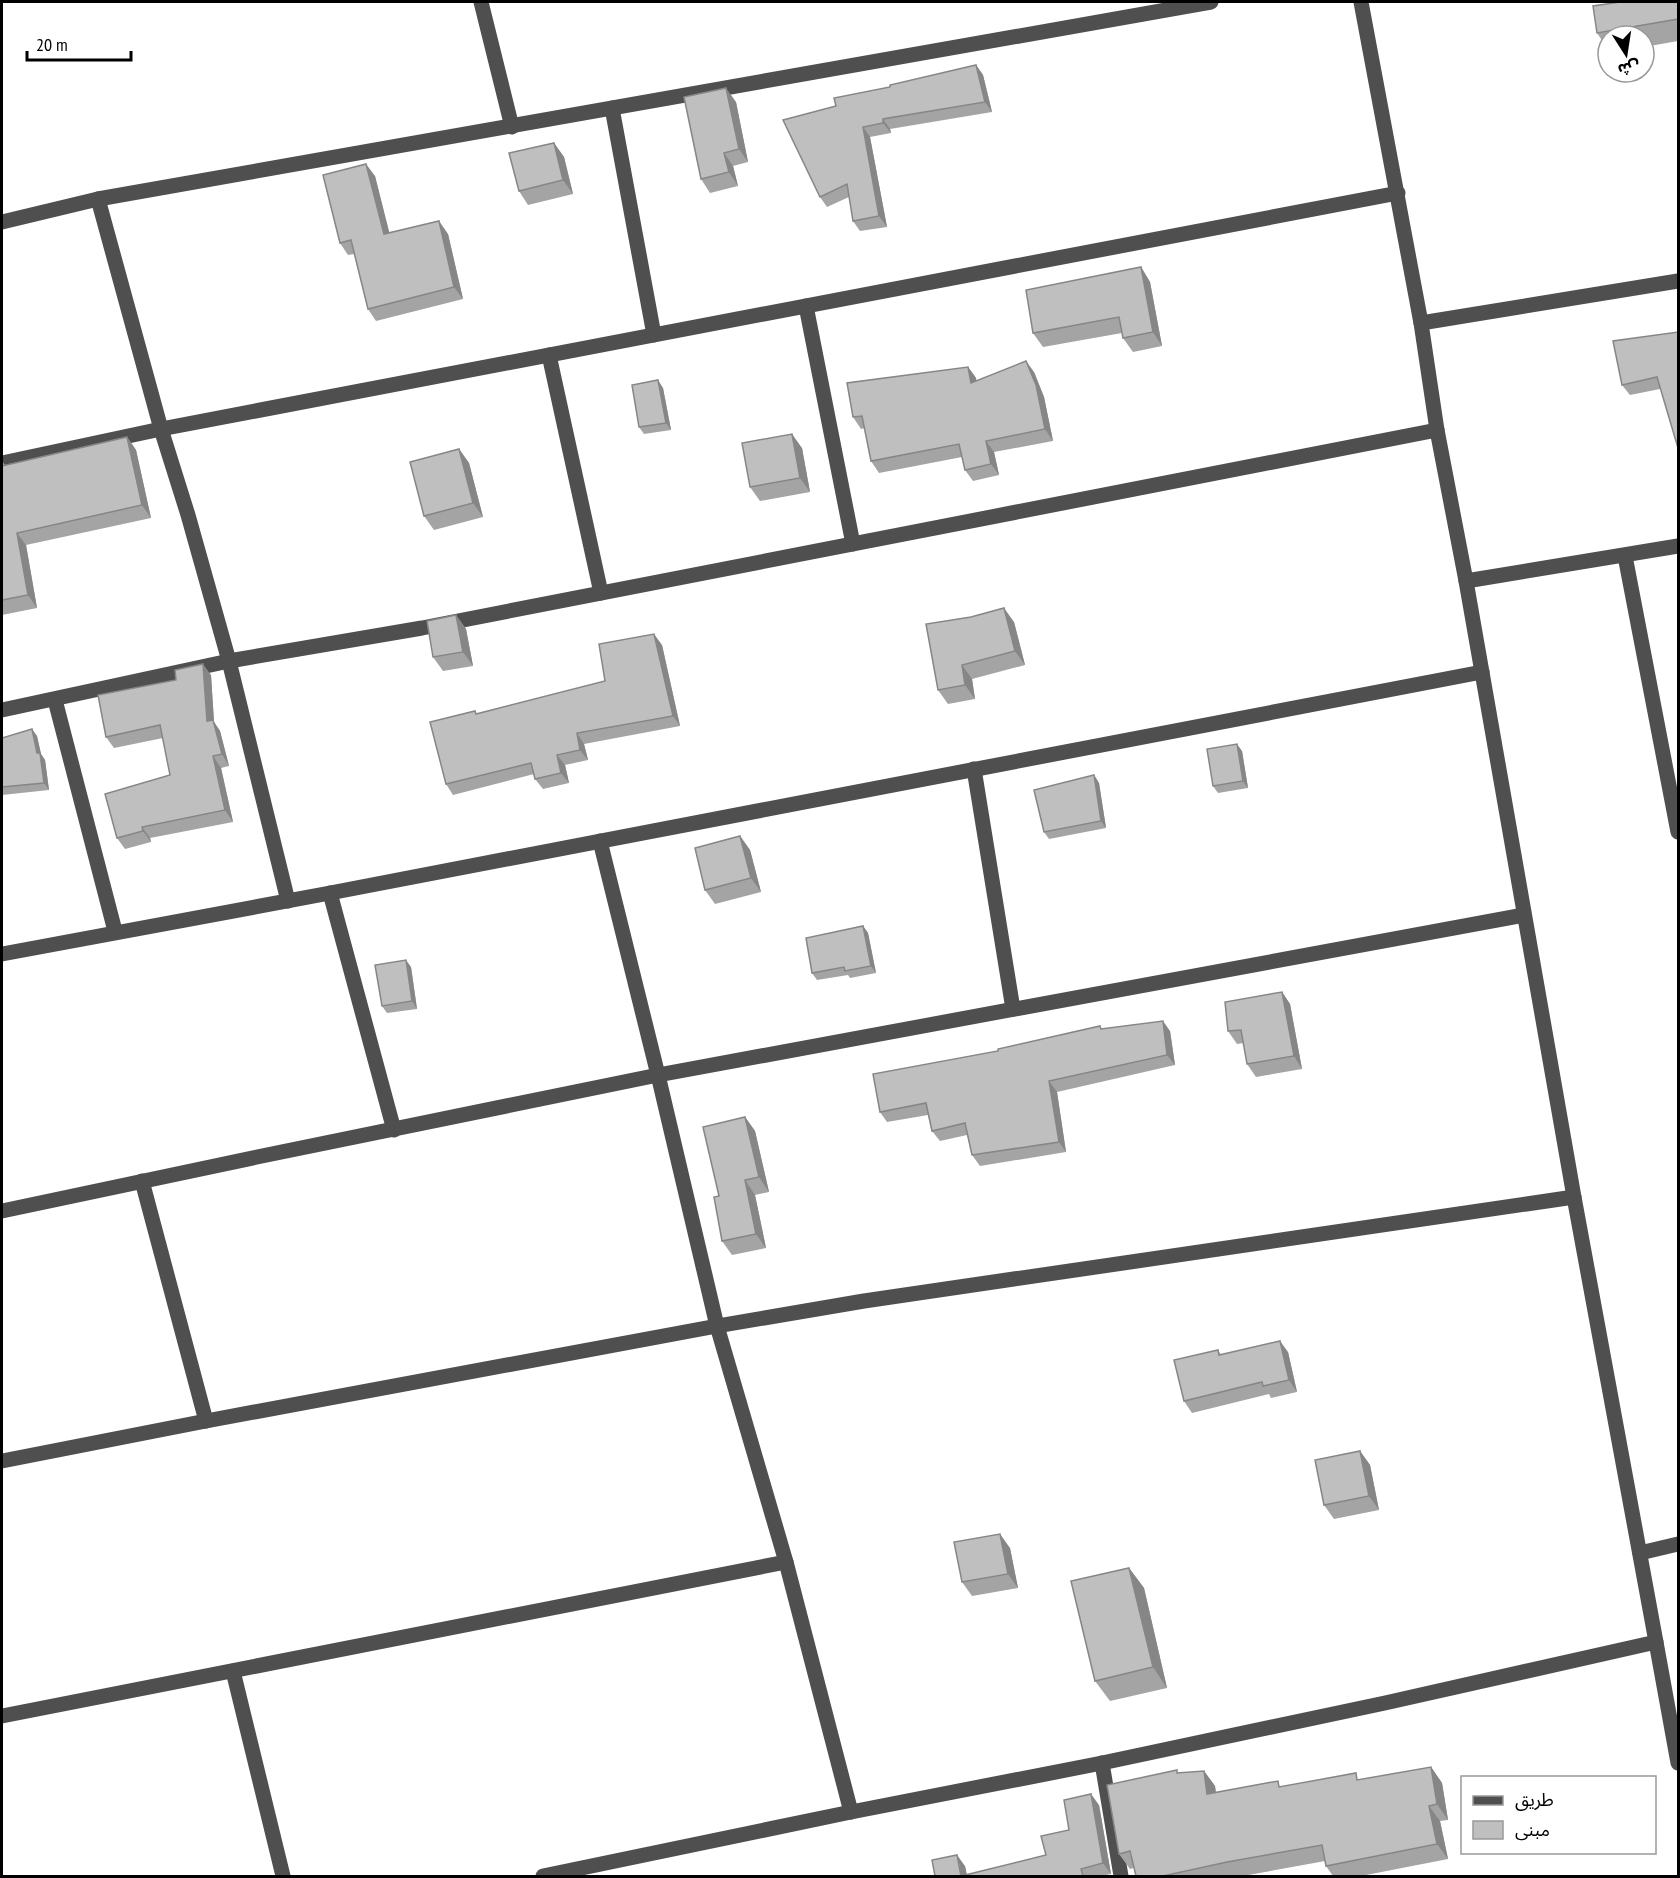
<svg xmlns="http://www.w3.org/2000/svg" width="1680" height="1878" viewBox="0 0 1680 1878" font-family="'PT Sans Narrow','Noto Sans Arabic',sans-serif">
<style>
.lines{fill:none;stroke-linecap:round;stroke-linejoin:round}
.minor{stroke:#4f4f4f;stroke-width:15}
.wall{fill:#a4a4a4}
.shaded-wall{fill:#868686}
.building{fill:#bfbfbf;stroke:#868686;stroke-width:1.5}
</style>
<rect width="100%" height="100%" fill="#fff"/>
<g class="lines">
<g class="minor">
<polyline points="481,2 512,127"/>
<polyline points="612,108 654,335"/>
<polyline points="98,199 161,429 188,515 229,661 288,901"/>
<polyline points="2,222 98,199 1211,2"/>
<polyline points="806,306 853,544"/>
<polyline points="1421,323 1678,281"/>
<polyline points="549,355 601,593"/>
<polyline points="2,463 161,429 1398,193"/>
<polyline points="1625,556 1678,832"/>
<polyline points="1466,581 1678,546"/>
<polyline points="55,700 115,931"/>
<polyline points="2,710 229,661 422,628 1437,430"/>
<polyline points="974,769 1013,1009"/>
<polyline points="600,841 658,1075 717,1326 786,1562 851,1812"/>
<polyline points="330,893 394,1130"/>
<polyline points="2,954 330,893 1482,672"/>
<polyline points="142,1181 206,1421"/>
<polyline points="2,1211 257,1157 658,1075 1524,915"/>
<polyline points="2,1461 206,1421 717,1326 864,1301 1574,1197"/>
<polyline points="1640,1553 1678,1544"/>
<polyline points="1656,1642 1678,1763"/>
<polyline points="233,1671 283,1876"/>
<polyline points="2,1716 786,1562"/>
<polyline points="1102,1763 1121,1876"/>
<polyline points="543,1876 851,1812 1102,1763 1385,1703 1656,1642 1574,1197 1466,581 1437,430 1421,323 1361,2"/>
</g>
</g>
<g class="wall">
<polygon points="1678,2 1678,41 1644,47 1644,36 1608,36 1608,49 1597,33"/>
<polygon points="976,65 983,75 992,112 890,129 891,133 870,137 887,227 860,231 853,221 849,197 827,207 820,197 836,106 890,87"/>
<polygon points="736,102 748,162 733,166 738,186 710,193 701,179"/>
<polygon points="554,143 564,157 573,194 528,205 519,191"/>
<polygon points="375,176 389,233 448,234 463,299 376,321 368,309 354,254 348,255 340,243"/>
<polygon points="1141,267 1150,282 1162,346 1133,352 1123,338 1122,333 1043,347 1033,333"/>
<polygon points="1678,332 1660,389 1630,395 1622,385"/>
<polygon points="968,367 976,378 976,381 1034,372 1044,397 1053,441 994,452 999,475 973,481 965,470 962,457 879,473 871,461 865,428 861,429 853,417"/>
<polygon points="663,388 671,430 644,434 639,427"/>
<polygon points="127,437 136,450 151,518 26,545 37,608 2,615 2,461 5,465"/>
<polygon points="802,448 810,492 760,501 750,487"/>
<polygon points="459,449 469,463 483,517 434,530 424,516"/>
<polygon points="456,615 466,629 473,666 443,671 433,657"/>
<polygon points="971,617 1014,622 1025,665 972,679 975,699 948,704 938,690"/>
<polygon points="662,645 680,726 584,744 588,760 565,765 569,783 543,789 535,779 534,774 453,795 446,784 477,714 605,681"/>
<polygon points="211,675 214,722 220,731 229,766 221,768 233,822 150,838 151,842 125,849 117,838 170,775 163,738 114,748 106,737"/>
<polygon points="37,736 41,754 45,760 49,790 2,795 2,738"/>
<polygon points="1242,751 1248,788 1218,793 1213,786"/>
<polygon points="1094,775 1099,783 1106,828 1049,839 1044,832"/>
<polygon points="740,836 750,850 761,892 715,904 705,890"/>
<polygon points="863,926 868,933 876,973 850,978 848,975 817,980 812,973"/>
<polygon points="411,967 417,1009 387,1013 382,1006"/>
<polygon points="1282,992 1290,1004 1302,1069 1256,1077 1247,1064 1244,1043 1237,1044 1228,1031"/>
<polygon points="1102,1029 1170,1031 1175,1065 1057,1092 1066,1152 980,1166 972,1155 967,1135 940,1141 932,1131 928,1115 887,1122 880,1112 998,1051"/>
<polygon points="745,1117 755,1131 769,1192 755,1195 766,1248 732,1255 722,1241 719,1196"/>
<polygon points="1218,1350 1221,1355 1288,1352 1297,1392 1271,1398 1269,1394 1192,1413 1184,1401"/>
<polygon points="1360,1451 1370,1465 1379,1510 1334,1519 1324,1505"/>
<polygon points="1010,1548 1018,1588 972,1596 962,1582"/>
<polygon points="1129,1568 1144,1588 1167,1688 1110,1701 1095,1681"/>
<polygon points="1431,1767 1442,1783 1448,1820 1440,1821 1448,1859 1361,1876 1333,1876 1326,1866 1325,1861 1243,1876 1136,1876 1134,1868 1130,1869 1119,1854 1179,1773 1204,1771 1215,1786 1216,1793 1361,1780"/>
<polygon points="1099,1805 1111,1874 1102,1876 935,1876 965,1866 967,1875 1046,1855 1069,1830"/>
</g>
<g class="shaded-wall">
<polygon points="976,65 983,75 992,112 985,102"/>
<polygon points="726,88 736,102 748,162 739,149"/>
<polygon points="883,119 890,129 891,133 883,123"/>
<polygon points="863,127 870,137 887,227 879,216"/>
<polygon points="554,143 564,157 573,194 563,180"/>
<polygon points="724,153 733,166 738,186 729,172"/>
<polygon points="366,164 375,176 393,247 384,234"/>
<polygon points="439,221 448,234 463,299 454,287"/>
<polygon points="1141,267 1150,282 1162,346 1153,332"/>
<polygon points="1026,361 1034,372 1044,397 1053,441 1045,429"/>
<polygon points="968,367 976,378 979,395 971,383"/>
<polygon points="658,380 663,388 671,430 666,423"/>
<polygon points="792,434 802,448 810,492 800,478"/>
<polygon points="127,437 136,450 151,518 142,505"/>
<polygon points="986,441 994,452 999,475 991,464"/>
<polygon points="459,449 469,463 483,517 473,503"/>
<polygon points="17,533 26,545 37,608 28,595"/>
<polygon points="1004,608 1014,622 1025,665 1015,651"/>
<polygon points="456,615 466,629 473,666 463,652"/>
<polygon points="654,634 662,645 680,726 673,716"/>
<polygon points="203,664 211,675 214,722 220,731 229,766 222,754 207,721"/>
<polygon points="962,665 972,679 975,699 965,685"/>
<polygon points="32,729 37,736 41,754 45,760 49,790 44,783"/>
<polygon points="577,733 584,744 588,760 580,750"/>
<polygon points="1237,744 1242,751 1248,788 1243,781"/>
<polygon points="557,755 565,765 569,783 561,773"/>
<polygon points="213,756 221,768 233,822 225,810"/>
<polygon points="1094,775 1099,783 1106,828 1101,821"/>
<polygon points="142,827 150,838 151,842 143,831"/>
<polygon points="740,836 750,850 761,892 751,878"/>
<polygon points="863,926 868,933 876,973 871,966"/>
<polygon points="406,960 411,967 417,1009 412,1001"/>
<polygon points="1282,992 1290,1004 1302,1069 1294,1056"/>
<polygon points="1163,1021 1170,1031 1175,1065 1167,1055"/>
<polygon points="1049,1081 1057,1092 1066,1152 1059,1142"/>
<polygon points="745,1117 755,1131 769,1192 759,1177"/>
<polygon points="745,1180 755,1195 766,1248 756,1234"/>
<polygon points="1280,1341 1288,1352 1297,1392 1289,1380"/>
<polygon points="1360,1451 1370,1465 1379,1510 1369,1496"/>
<polygon points="1000,1534 1010,1548 1018,1588 1008,1574"/>
<polygon points="1129,1568 1144,1588 1167,1688 1153,1667"/>
<polygon points="1431,1767 1442,1783 1448,1820 1437,1804"/>
<polygon points="1204,1771 1215,1786 1218,1810 1207,1794"/>
<polygon points="1091,1794 1099,1805 1111,1874 1103,1863"/>
<polygon points="1429,1806 1440,1821 1448,1859 1437,1844"/>
<polygon points="957,1855 965,1866 967,1876 962,1876"/>
</g>
<g class="building">
<polygon points="1620,2 1678,2 1678,19 1597,33 1593,6"/>
<polygon points="976,65 985,102 883,119 883,123 863,127 879,216 853,221 847,184 820,197 783,120 836,106 834,98 890,87 890,85"/>
<polygon points="726,88 739,149 724,153 729,172 701,179 684,97"/>
<polygon points="554,143 563,180 519,191 509,153"/>
<polygon points="366,164 384,234 439,221 454,287 368,309 351,240 340,243 323,175"/>
<polygon points="1141,267 1153,332 1123,338 1119,317 1033,333 1026,290"/>
<polygon points="1678,332 1678,448 1657,377 1622,385 1613,341"/>
<polygon points="1026,361 1036,385 1045,429 986,441 991,464 965,470 959,444 871,461 862,416 853,417 847,383 968,367 971,383"/>
<polygon points="658,380 666,423 639,427 632,385"/>
<polygon points="792,434 800,478 750,487 742,443"/>
<polygon points="127,437 142,505 17,533 28,595 2,600 2,466"/>
<polygon points="459,449 473,503 424,516 410,462"/>
<polygon points="1004,608 1015,651 962,665 965,685 938,690 926,624 971,617"/>
<polygon points="456,615 463,652 433,657 427,621"/>
<polygon points="654,634 673,716 577,733 580,750 557,755 561,773 535,779 531,763 446,784 430,722 475,711 476,714 605,681 599,644"/>
<polygon points="203,664 207,721 213,720 222,754 213,756 225,810 142,827 143,831 117,838 105,794 170,775 160,725 106,737 98,695 176,680 175,670"/>
<polygon points="32,729 37,753 40,753 44,783 2,787 2,738"/>
<polygon points="1237,744 1243,781 1213,786 1207,749"/>
<polygon points="1094,775 1101,821 1044,832 1034,790"/>
<polygon points="740,836 751,878 705,890 695,848"/>
<polygon points="863,926 871,966 845,971 844,967 812,973 806,938"/>
<polygon points="406,960 412,1001 382,1006 375,965"/>
<polygon points="1282,992 1294,1056 1247,1064 1241,1030 1228,1031 1225,1002"/>
<polygon points="1163,1021 1167,1055 1049,1081 1059,1142 972,1155 965,1123 932,1131 926,1103 880,1112 873,1074 998,1051 998,1049 1100,1026 1101,1029"/>
<polygon points="745,1117 759,1177 745,1180 756,1234 722,1241 714,1197 719,1196 703,1127"/>
<polygon points="1280,1341 1289,1380 1263,1386 1262,1382 1184,1401 1174,1360 1218,1350 1219,1355"/>
<polygon points="1360,1451 1369,1496 1324,1505 1315,1460"/>
<polygon points="1000,1534 1008,1574 962,1582 954,1542"/>
<polygon points="1129,1568 1153,1667 1095,1681 1071,1581"/>
<polygon points="1431,1767 1437,1804 1429,1806 1437,1844 1326,1866 1322,1845 1227,1862 1163,1876 1136,1876 1130,1851 1119,1854 1107,1785 1177,1770 1177,1773 1204,1771 1207,1794 1278,1781 1279,1787 1356,1773 1357,1780"/>
<polygon points="1091,1794 1103,1863 1081,1869 1083,1876 935,1876 932,1860 957,1855 961,1876 1046,1855 1041,1836 1069,1830 1064,1800"/>
</g>
<rect width="1680" height="1878" fill="none" stroke="#000000" stroke-width="6"/>
<rect x="1461" y="1776" width="195" height="78" fill="#ffffff" stroke="#999999" stroke-width="1.5"/>
<rect x="1473" y="1796" width="30" height="9" fill="#4f4f4f" stroke="#999999" stroke-width="1.5"/>
<text x="1515" y="1806" font-size="18" fill="#000000">طريق</text>
<rect x="1473" y="1821" width="30" height="18" fill="#bfbfbf" stroke="#999999" stroke-width="1.5"/>
<text x="1515" y="1836" font-size="18" fill="#000000">مبنى</text>
<g transform="translate(1626 54) rotate(168)"><circle r="28" fill="#ffffff" stroke="#999999" stroke-width="1.5"/>
<path d="M0-4.5L10 22L0 15L-10 22Z" fill="#000000"/>
<text y="-9" font-size="16" font-weight="bold" text-anchor="middle" fill="#000000">ش</text>
</g>
<path d="M27 51v9h104v-9" fill="none" stroke="#000000" stroke-width="3"/>
<text x="36" y="51" font-size="18" fill="#000000" stroke="#ffffff" stroke-width="4.5" paint-order="stroke">20 m</text>
</svg>
